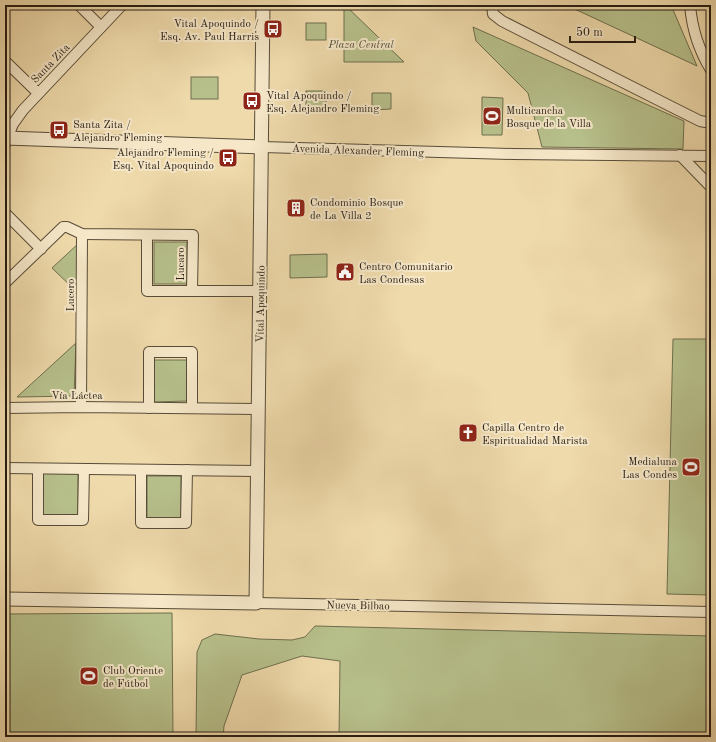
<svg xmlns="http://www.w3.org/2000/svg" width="716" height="742" viewBox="0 0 716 742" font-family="'Old Standard TT',serif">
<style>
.green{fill:#b7c08b;stroke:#6e6e4e}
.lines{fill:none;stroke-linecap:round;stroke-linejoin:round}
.minor-casing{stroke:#584c38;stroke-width:12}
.tertiary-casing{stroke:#584c38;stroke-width:15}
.minor{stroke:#f5e7c8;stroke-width:10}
.tertiary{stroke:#f5e7c8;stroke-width:13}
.labels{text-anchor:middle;stroke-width:4;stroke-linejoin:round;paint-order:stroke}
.poi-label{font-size:11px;fill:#261c12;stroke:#f5e7c8;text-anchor:start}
.park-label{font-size:11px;font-style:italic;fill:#524d36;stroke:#f5e7c8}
.street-label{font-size:11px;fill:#261c12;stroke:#f5e7c8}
</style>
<rect width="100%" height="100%" fill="#efdaab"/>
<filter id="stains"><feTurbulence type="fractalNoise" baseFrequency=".005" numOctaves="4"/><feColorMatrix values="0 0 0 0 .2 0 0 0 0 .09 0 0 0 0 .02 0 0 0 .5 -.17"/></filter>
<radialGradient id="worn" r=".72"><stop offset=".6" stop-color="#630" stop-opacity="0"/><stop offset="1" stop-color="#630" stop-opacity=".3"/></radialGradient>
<g class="green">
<polygon points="344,5 345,5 404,62 344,62"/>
<polygon points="566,5 671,5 697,66"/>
<rect x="306" y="23" width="20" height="17"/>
<polygon points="473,27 684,121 683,149 542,147 528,93 476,41"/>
<rect x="191" y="77" width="27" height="22"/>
<rect x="306" y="91" width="20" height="17"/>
<polygon points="372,93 391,93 391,109 372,110"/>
<polygon points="482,97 503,98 502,135 482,135"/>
<rect x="154" y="242" width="33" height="42"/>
<polygon points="79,243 77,292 52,268"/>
<polygon points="327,254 327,277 290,278 290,255"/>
<polygon points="673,339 711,339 711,595 667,594"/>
<polygon points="76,343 74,396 17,397"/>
<polygon points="154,360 187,360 187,401 154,402"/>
<polygon points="78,472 78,515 43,515 43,473"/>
<polygon points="147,476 181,476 181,521 147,520"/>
<polygon points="172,613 173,737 5,737 5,614"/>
<polygon points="315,626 711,636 711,737 339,737 340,661 302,656 242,675 224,726 223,737 196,737 197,652 202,640 215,634 259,639 292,640 305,637"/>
</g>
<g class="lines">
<g class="minor-casing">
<g id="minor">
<polyline points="79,5 101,27"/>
<polyline points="492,5 493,14 502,21 670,106 700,121 711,123"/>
<path d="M690,5C692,29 698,49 711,70"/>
<polyline points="5,61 38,93"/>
<polyline points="5,144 13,124 23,110 122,5"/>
<polyline points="262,147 513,154 711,156"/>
<polyline points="680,155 711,187"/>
<polyline points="5,213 41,249"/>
<polyline points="147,235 147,291 192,291"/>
<polyline points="5,283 63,227 67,227 82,234 193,235 192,291 260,291"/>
<polyline points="81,407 82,234"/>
<polyline points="5,408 81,407 259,409"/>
<polyline points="149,408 149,352 192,352 192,408"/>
<polyline points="5,468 258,471"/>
<polyline points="38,469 38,520 83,520 84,469"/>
<polyline points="141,470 141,523 186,523 187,470"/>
<polyline points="256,603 711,612"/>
</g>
</g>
<g class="tertiary-casing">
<g id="tertiary">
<polyline points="5,138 262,147"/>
<polyline points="5,599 256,603 263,5"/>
</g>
</g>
<use href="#minor" class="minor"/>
<use href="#tertiary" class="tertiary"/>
</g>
<defs>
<g id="bus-square" transform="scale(1)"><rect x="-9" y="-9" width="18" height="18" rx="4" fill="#8f2418" stroke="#f5e7c8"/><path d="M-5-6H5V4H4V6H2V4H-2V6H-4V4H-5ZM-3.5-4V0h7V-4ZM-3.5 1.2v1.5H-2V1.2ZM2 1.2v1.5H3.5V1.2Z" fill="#fff"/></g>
<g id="stadium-square" transform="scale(1)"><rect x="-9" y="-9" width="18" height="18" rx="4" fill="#8f2418" stroke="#f5e7c8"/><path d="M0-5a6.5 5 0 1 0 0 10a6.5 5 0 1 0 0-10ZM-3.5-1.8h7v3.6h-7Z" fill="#fff"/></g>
<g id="building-square" transform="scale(1)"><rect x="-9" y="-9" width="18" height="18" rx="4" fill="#8f2418" stroke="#f5e7c8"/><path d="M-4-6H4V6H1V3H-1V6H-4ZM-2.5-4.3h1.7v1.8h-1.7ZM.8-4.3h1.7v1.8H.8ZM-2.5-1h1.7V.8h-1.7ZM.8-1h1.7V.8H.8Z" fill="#fff"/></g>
<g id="civic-square" transform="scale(1)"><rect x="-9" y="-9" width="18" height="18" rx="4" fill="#8f2418" stroke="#f5e7c8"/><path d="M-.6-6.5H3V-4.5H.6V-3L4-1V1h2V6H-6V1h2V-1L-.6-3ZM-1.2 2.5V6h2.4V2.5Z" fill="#fff"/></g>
<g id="church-square" transform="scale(1)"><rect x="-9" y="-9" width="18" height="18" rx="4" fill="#8f2418" stroke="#f5e7c8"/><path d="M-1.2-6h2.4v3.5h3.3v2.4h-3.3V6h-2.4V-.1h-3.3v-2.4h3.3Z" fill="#fff"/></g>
</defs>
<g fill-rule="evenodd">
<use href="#bus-square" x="273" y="29"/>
<use href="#bus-square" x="252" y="101"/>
<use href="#stadium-square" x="492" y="116"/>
<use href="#bus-square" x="59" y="130"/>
<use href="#bus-square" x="228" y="158"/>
<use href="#building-square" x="296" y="208"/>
<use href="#civic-square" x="345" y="272"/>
<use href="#church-square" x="468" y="433"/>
<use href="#stadium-square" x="691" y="467"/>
<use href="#stadium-square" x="89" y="676"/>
</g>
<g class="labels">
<g class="poi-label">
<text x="259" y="27" text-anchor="end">Vital Apoquindo /<tspan x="259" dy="13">Esq. Av. Paul Harris</tspan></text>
<text x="266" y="99">Vital Apoquindo /<tspan x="266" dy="13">Esq. Alejandro Fleming</tspan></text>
<text x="506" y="114">Multicancha<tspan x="506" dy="13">Bosque de la Villa</tspan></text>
<text x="73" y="128">Santa Zita /<tspan x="73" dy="13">Alejandro Fleming</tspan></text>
<text x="214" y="156" text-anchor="end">Alejandro Fleming /<tspan x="214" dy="13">Esq. Vital Apoquindo</tspan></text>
<text x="310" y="206">Condominio Bosque<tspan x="310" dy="13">de La Villa 2</tspan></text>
<text x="359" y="270">Centro Comunitario<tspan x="359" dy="13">Las Condesas</tspan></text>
<text x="482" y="431">Capilla Centro de<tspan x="482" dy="13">Espiritualidad Marista</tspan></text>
<text x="677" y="465" text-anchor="end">Medialuna<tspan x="677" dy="13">Las Condes</tspan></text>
<text x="103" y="674">Club Oriente<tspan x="103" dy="13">de Fútbol</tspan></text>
</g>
<g class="park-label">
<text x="361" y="48">Plaza Central</text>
</g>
<g class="street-label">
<text transform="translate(50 63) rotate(-46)" y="4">Santa Zita</text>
<text transform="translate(358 150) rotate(2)" y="4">Avenida Alexander Fleming</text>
<text transform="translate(180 264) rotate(-90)" y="4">Lucaro</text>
<text transform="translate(70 295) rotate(-90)" y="4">Lucero</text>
<text transform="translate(260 304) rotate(-89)" y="4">Vital Apoquindo</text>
<text x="77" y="399">Vía Láctea</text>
<text transform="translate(358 605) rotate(1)" y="4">Nueva Bilbao</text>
</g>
</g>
<rect width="716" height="742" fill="none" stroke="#efdaab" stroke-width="20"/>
<rect x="6" y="6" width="704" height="730" fill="none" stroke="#261c12" stroke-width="2"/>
<rect x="10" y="10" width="696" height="722" fill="none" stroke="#261c12"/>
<path d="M570 36v6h65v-6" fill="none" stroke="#261c12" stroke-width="2"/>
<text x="576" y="36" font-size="12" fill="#261c12" stroke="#f5e7c8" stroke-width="3" paint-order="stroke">50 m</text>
<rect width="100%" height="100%" filter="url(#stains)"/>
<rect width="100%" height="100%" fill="url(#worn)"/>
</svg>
